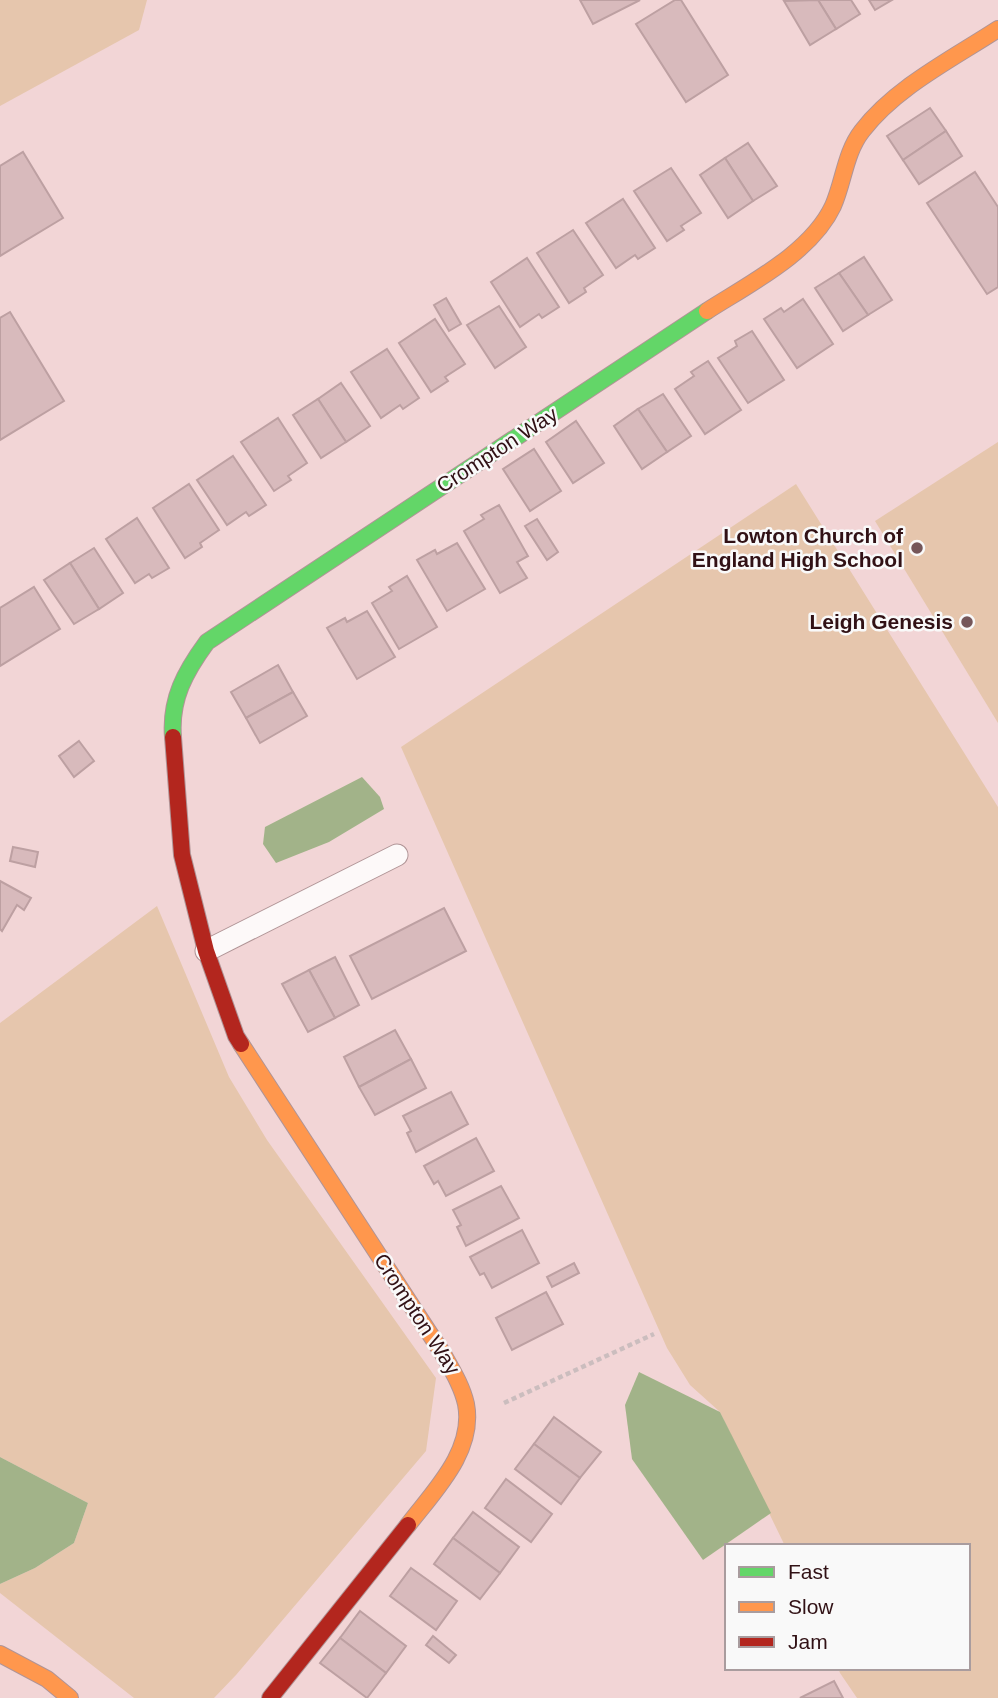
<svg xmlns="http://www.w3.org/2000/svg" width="998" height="1698" viewBox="0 0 998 1698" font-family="Arial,sans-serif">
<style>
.green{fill:#e6c6ad}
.water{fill:#a2b389}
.building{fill:#d8babc;stroke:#bda0a2;stroke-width:2}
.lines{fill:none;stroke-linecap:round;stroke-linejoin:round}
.lane-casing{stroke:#b09496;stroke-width:23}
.fast-casing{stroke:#b09496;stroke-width:18}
.slow-casing{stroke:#b09496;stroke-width:18}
.jam-casing{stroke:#b09496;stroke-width:18}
.path{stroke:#cbbdbe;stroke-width:4.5;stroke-dasharray:5 3.5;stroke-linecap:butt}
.lane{stroke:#fdf9f9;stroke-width:21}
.fast{stroke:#63d668;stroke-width:16}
.slow{stroke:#ff974d;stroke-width:16}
.jam{stroke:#b3261e;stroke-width:16}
.poi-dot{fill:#755659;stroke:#f9f9f9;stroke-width:2.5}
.labels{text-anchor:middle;stroke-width:5;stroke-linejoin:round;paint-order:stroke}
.street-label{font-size:21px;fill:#311115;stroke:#f9f9f9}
.poi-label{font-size:21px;font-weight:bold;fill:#311115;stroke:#f9f9f9;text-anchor:end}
</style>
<rect width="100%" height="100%" fill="#f2d5d6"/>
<g class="green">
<polygon points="0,0 147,0 139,30 0,106"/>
<polygon points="998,442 998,723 875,521"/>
<polygon points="796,484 998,807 998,1698 857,1698 840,1673 838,1668 968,1668 968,1546 785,1546 720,1412 690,1385 667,1348 401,747"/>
<polygon points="157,906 229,1077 267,1140 436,1378 426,1451 236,1675 214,1698 134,1698 0,1593 0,1584 35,1568 74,1543 88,1503 0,1457 0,1023"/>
</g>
<g class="water">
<polygon points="362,777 380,797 384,809 329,842 276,863 263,844 265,827"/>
<polygon points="639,1372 720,1412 771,1513 703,1560 632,1459 625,1405"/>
<polygon points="0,1457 88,1503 74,1543 35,1568 0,1584"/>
</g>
<g class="building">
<polygon points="580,0 640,0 593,24"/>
<polygon points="675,0 681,0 728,75 686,102 636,24"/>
<polygon points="818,0 851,0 860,14 836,29"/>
<polygon points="818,0 836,29 810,45 784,1"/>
<polygon points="869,0 892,0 875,10"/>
<polygon points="930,108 946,131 903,160 887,136"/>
<polygon points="946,131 962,156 919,184 903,160"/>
<polygon points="748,143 777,186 753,201 725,158"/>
<polygon points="23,152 63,218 0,256 0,166"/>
<polygon points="725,158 753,201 728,218 700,175"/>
<polygon points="671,168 701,213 681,226 684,230 667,241 634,191"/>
<polygon points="975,172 998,207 998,287 987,294 927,203"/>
<polygon points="623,199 655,248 638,259 635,255 616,268 586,223"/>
<polygon points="573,230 603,275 584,288 586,292 569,303 537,253"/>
<polygon points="864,257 892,300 868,315 839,273"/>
<polygon points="527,258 559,307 542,318 539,314 520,327 491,282"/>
<polygon points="839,273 868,315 843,331 815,288"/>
<polygon points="446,298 461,324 449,331 434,305"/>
<polygon points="803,299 833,344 797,368 764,319 781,308 784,312"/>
<polygon points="499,306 526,347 495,368 467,325"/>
<polygon points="10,312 64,401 0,440 0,318"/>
<polygon points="435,319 465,364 445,377 448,381 431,392 399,343"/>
<polygon points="752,331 784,380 748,403 718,358 737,346 735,341"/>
<polygon points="387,349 419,398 403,409 400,405 381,418 351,372"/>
<polygon points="708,361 741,410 705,434 675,389 694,376 691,372"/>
<polygon points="341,383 370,426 346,442 318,399"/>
<polygon points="663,394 691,436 667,452 638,409"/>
<polygon points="318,399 346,442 321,458 293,415"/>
<polygon points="638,409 667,452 642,469 614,426"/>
<polygon points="278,418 307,463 288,476 291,480 274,491 241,442"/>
<polygon points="576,421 604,463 573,483 546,442"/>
<polygon points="534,449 561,491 530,511 503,469"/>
<polygon points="233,456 266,505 249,516 246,512 227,525 197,480"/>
<polygon points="189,484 219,530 200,543 202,547 185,558 153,508"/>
<polygon points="499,505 528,556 517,562 527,578 500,593 464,531 484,519 481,515"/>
<polygon points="137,518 169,568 152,578 149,574 135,583 106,539"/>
<polygon points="537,519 558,552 547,560 525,526"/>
<polygon points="457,543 485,589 447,611 417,560 435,550 437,554"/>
<polygon points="94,548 123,593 99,609 70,563"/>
<polygon points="70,563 99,609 74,624 44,580"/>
<polygon points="407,576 437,627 399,649 372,603 392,591 389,587"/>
<polygon points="34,587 60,629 0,666 0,608"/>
<polygon points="367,611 395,657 357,679 327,628 345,618 347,622"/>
<polygon points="278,665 293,692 246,718 231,692"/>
<polygon points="293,692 307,716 260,743 246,718"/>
<polygon points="79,741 94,761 74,777 59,756"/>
<polygon points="13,847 38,852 35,867 10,861"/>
<polygon points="0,881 31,898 24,910 17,905 2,931 0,929"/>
<polygon points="444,908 466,951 372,999 350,956"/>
<polygon points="335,957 359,1005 335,1018 309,970"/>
<polygon points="309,970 335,1018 308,1032 282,984"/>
<polygon points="395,1030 411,1059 359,1087 344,1057"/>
<polygon points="411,1059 426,1088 375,1115 359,1087"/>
<polygon points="451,1092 468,1124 416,1152 407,1133 411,1131 403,1116"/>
<polygon points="476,1138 494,1171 446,1196 438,1181 434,1184 424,1166"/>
<polygon points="501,1186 519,1218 466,1246 457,1227 461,1225 453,1210"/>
<polygon points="522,1230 539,1263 492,1288 484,1273 480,1275 470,1257"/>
<polygon points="574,1263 579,1273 552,1287 547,1277"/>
<polygon points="546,1292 563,1324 512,1350 496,1318"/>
<polygon points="554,1417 601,1452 580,1478 534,1444"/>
<polygon points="534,1444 580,1478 561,1504 515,1469"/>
<polygon points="506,1479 552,1514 531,1542 485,1508"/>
<polygon points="473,1512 519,1547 500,1573 453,1538"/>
<polygon points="453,1538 500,1573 480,1599 434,1564"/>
<polygon points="411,1568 457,1601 436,1630 390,1596"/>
<polygon points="360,1611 406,1646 386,1673 340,1638"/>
<polygon points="433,1636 456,1655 449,1663 426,1645"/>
<polygon points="340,1638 386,1673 367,1698 320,1663"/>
<polygon points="834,1681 843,1698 800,1698"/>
</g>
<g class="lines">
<g class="lane-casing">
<polyline id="lane" points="206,951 397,855"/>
</g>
<g class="fast-casing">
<path id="fast" d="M173,737C170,699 185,672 207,642L707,311"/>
</g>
<g class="slow-casing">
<g id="slow">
<path d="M707,311C749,284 811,253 833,206C844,181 845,153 862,131C896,87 952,59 998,29"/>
<path d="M241,1044L443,1354C452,1370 462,1386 466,1404C475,1451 434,1491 408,1525"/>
<polyline points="0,1654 47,1679 70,1698"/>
</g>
</g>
<g class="jam-casing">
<g id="jam">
<polyline points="173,737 182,855 206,951 236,1036 241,1044"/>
<polyline points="270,1698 408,1525"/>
</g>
</g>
<polyline class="path" points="504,1403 654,1334"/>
<use href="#lane" class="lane"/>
<use href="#fast" class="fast"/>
<use href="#slow" class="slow"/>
<use href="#jam" class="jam"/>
</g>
<g class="poi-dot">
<circle cx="917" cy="548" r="7"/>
<circle cx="967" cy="622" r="7"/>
</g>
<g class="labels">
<g class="street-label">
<text transform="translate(497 450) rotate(-33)" y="7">Crompton Way</text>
<text transform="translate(417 1314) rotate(57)" y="7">Crompton Way</text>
</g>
<g class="poi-label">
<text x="903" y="543">Lowton Church of<tspan x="903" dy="24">England High School</tspan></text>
<text x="953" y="629">Leigh Genesis</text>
</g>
</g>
<rect x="725" y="1544" width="245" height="126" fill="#f9f9f9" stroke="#a99c9e" stroke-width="2"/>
<rect x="739" y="1567" width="35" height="10" fill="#63d668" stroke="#a99c9e" stroke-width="2"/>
<text x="788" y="1579" font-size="21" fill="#311115">Fast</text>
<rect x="739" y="1602" width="35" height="10" fill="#ff974d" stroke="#a99c9e" stroke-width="2"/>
<text x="788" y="1614" font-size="21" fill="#311115">Slow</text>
<rect x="739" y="1637" width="35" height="10" fill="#b3261e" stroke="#a99c9e" stroke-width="2"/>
<text x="788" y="1649" font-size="21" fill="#311115">Jam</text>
</svg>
